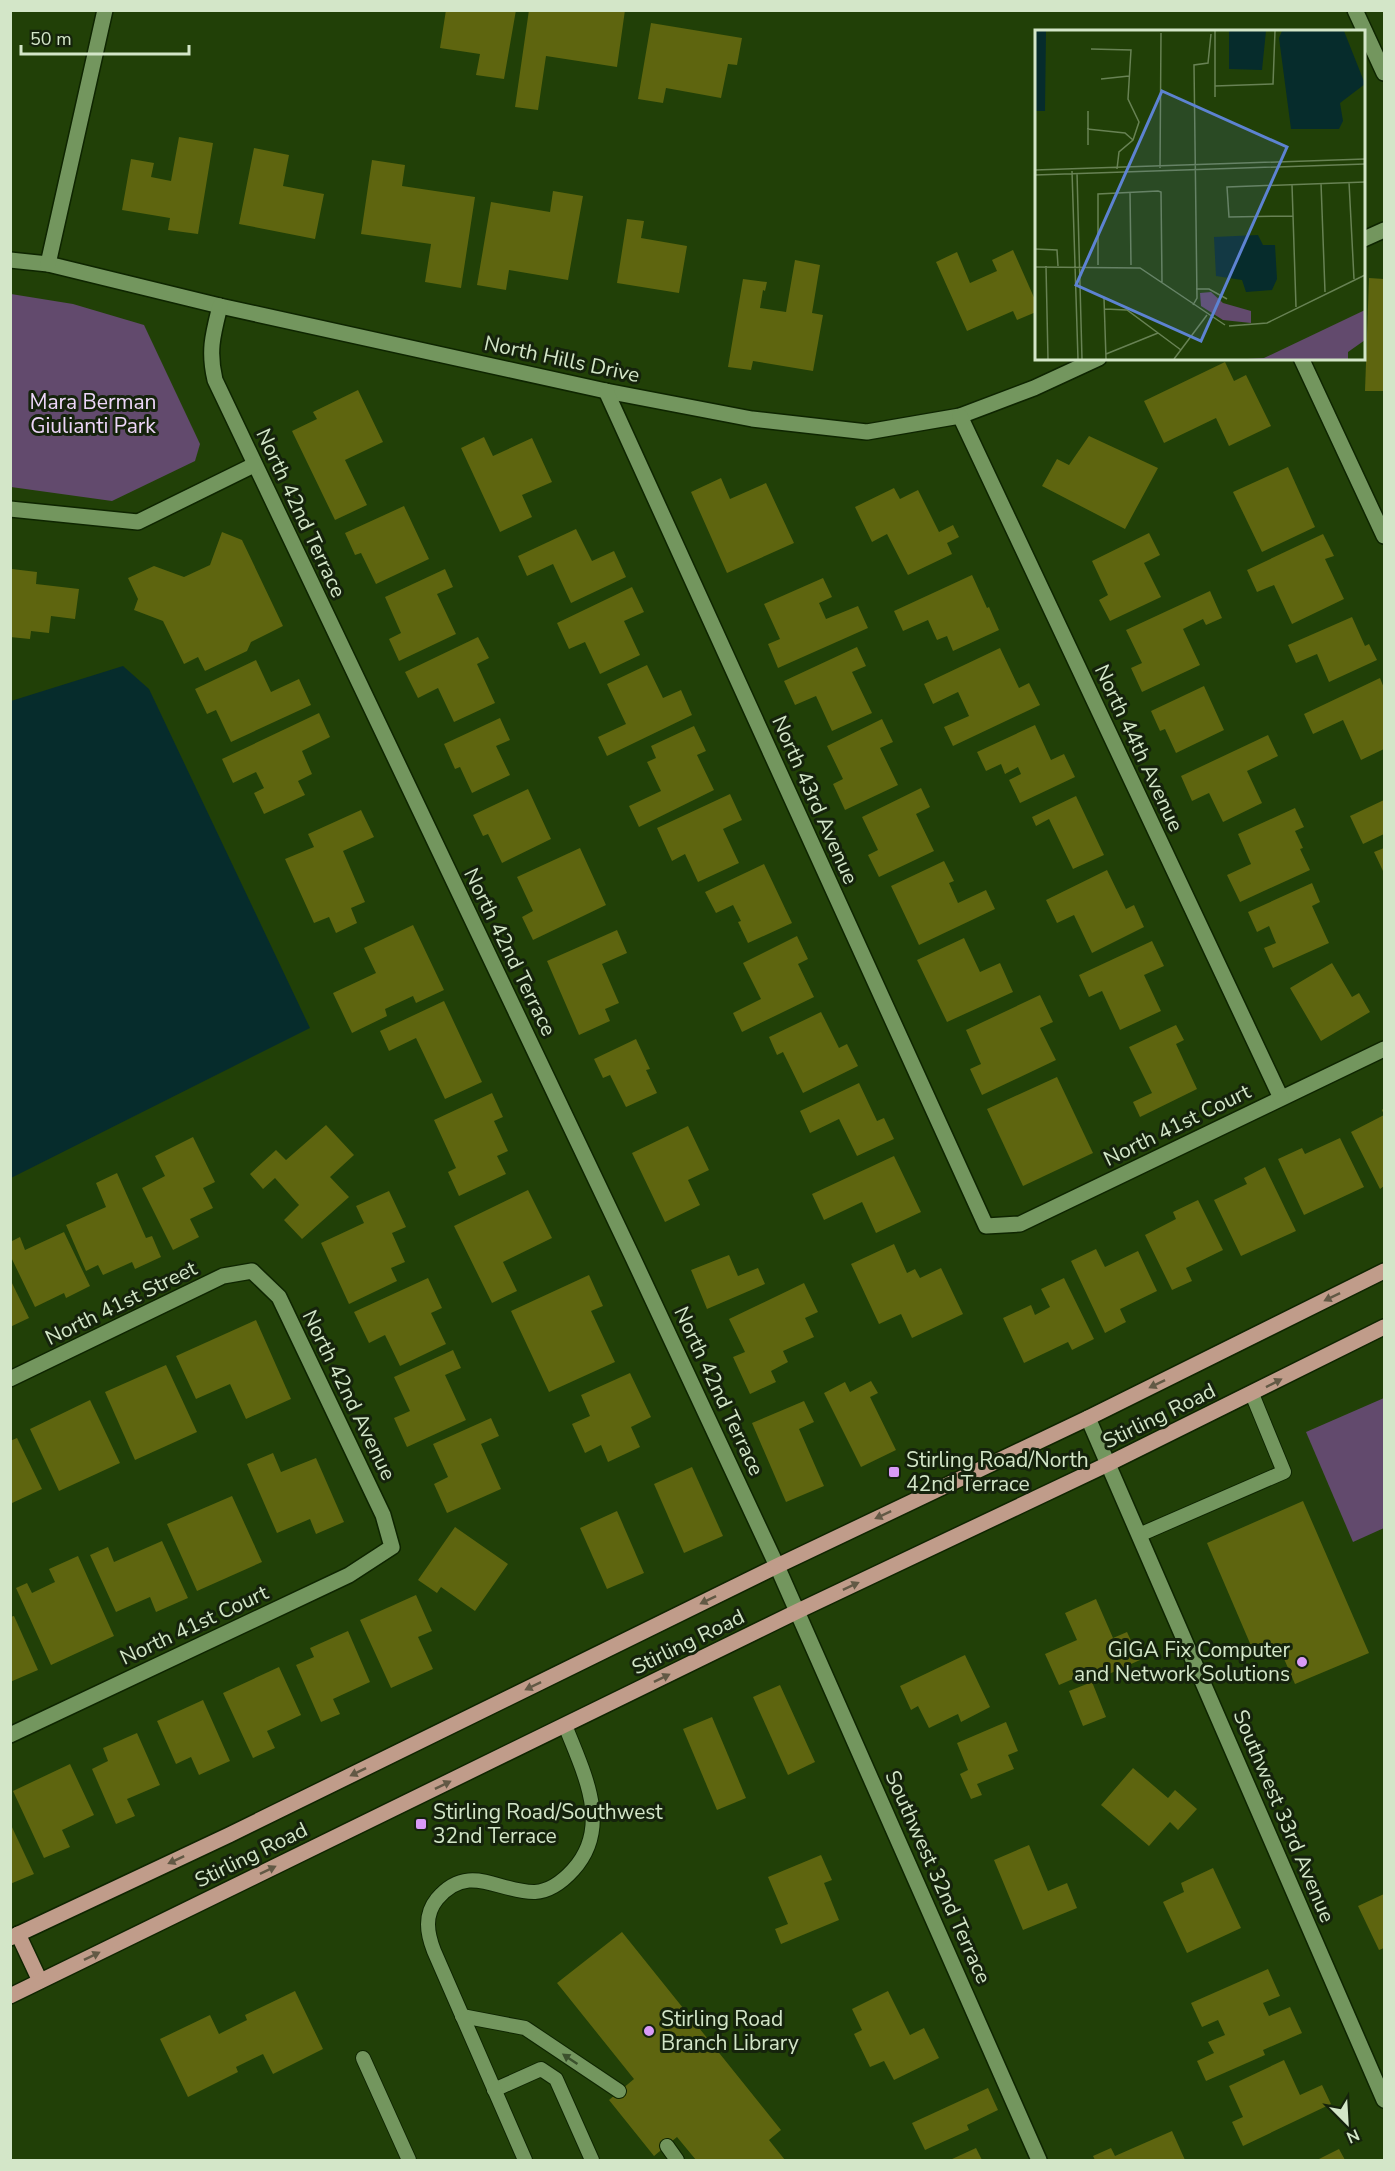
<svg xmlns="http://www.w3.org/2000/svg" width="1395" height="2171" viewBox="0 0 1395 2171" font-family="'Nunito Sans',sans-serif">
<style>
.green{fill:#624a6d}
.water{fill:#062c2c}
.building{fill:#5e650f}
.lines{fill:none;stroke-linecap:round;stroke-linejoin:round}
.lane-casing{stroke:#0e2500;stroke-width:16}
.street-casing{stroke:#0e2500;stroke-width:18}
.secondary-casing{stroke:#0e2500;stroke-width:18}
.primary-casing{stroke:#0e2500;stroke-width:18}
.lane{stroke:#73965e;stroke-width:14}
.street{stroke:#73965e;stroke-width:15}
.secondary{stroke:#73965e;stroke-width:15}
.primary{stroke:#c09c8a;stroke-width:15}
.oneway{fill:#625945}
.oneway2{fill:#3b512d}
.poi-dot{fill:#d99af7;stroke:#15230c;stroke-width:2}
.labels{text-anchor:middle;stroke-width:6;stroke-linejoin:round;paint-order:stroke}
.street-label{font-size:21px;fill:#d3e6c8;stroke:#15230c}
.park-label{font-size:21px;fill:#eed7fa;stroke:#15230c}
.poi-label{font-size:21px;fill:#d3e6c8;stroke:#15230c;text-anchor:start}
.inset-road{fill:none;stroke:#688254;stroke-width:1.5}
.view{fill:#5d83d2;fill-opacity:0.15;stroke:#5d83d2;stroke-width:3}
.inset-edge{fill:none;stroke:#d3e6c8;stroke-width:3}
</style>
<rect width="100%" height="100%" fill="#214007"/>
<g class="green">
<polygon points="11,294 73,304 144,325 200,444 195,461 112,501 11,487"/>
<polygon points="1384,1398 1384,1528 1353,1542 1306,1432"/>
</g>
<polygon class="water" points="123,666 149,689 310,1028 11,1178 11,701"/>
<g class="building">
<polygon points="446,10 516,10 504,79 476,75 480,54 440,48"/>
<polygon points="529,10 625,10 617,67 546,56 538,110 515,107"/>
<polygon points="651,23 742,38 737,65 728,64 721,98 666,88 663,103 638,99"/>
<polygon points="179,137 213,143 198,234 168,230 170,218 122,210 131,159 154,163 151,177 171,181"/>
<polygon points="254,148 289,155 283,186 324,194 315,239 239,224"/>
<polygon points="372,160 405,165 402,186 475,197 461,288 425,282 431,244 361,234"/>
<polygon points="553,191 583,196 568,280 509,270 506,290 477,285 491,202 550,212"/>
<polygon points="627,219 644,221 641,238 687,246 679,293 617,283"/>
<polygon points="1013,250 1036,302 1036,312 1017,320 1013,311 967,331 936,262 957,252 970,283 997,271 992,260"/>
<polygon points="795,260 820,265 812,313 823,315 813,371 753,361 751,370 728,367 743,279 767,282 765,291 763,290 760,308 786,312"/>
<polygon points="1369,278 1384,279 1384,391 1365,391"/>
<polygon points="1225,362 1234,381 1246,375 1271,426 1229,446 1216,418 1164,443 1144,401"/>
<polygon points="358,390 383,442 345,460 367,505 335,520 292,431 317,419 313,412"/>
<polygon points="1089,436 1158,468 1125,529 1042,486 1057,459 1069,465"/>
<polygon points="484,437 493,456 532,438 552,482 522,495 532,517 500,532 461,448"/>
<polygon points="1288,467 1315,527 1262,552 1233,492"/>
<polygon points="721,478 730,499 766,483 794,543 727,573 691,492"/>
<polygon points="894,488 900,499 918,490 939,532 953,525 959,537 947,543 952,554 908,575 887,534 872,542 855,507"/>
<polygon points="404,506 429,559 376,584 361,553 355,555 345,533"/>
<polygon points="576,529 592,561 614,551 626,577 571,603 553,564 527,576 518,556"/>
<polygon points="222,532 242,540 283,626 251,642 247,651 205,671 198,657 184,664 163,621 134,610 138,599 128,578 154,566 184,577 210,565"/>
<polygon points="1149,533 1160,555 1144,563 1161,597 1110,621 1099,600 1108,595 1092,561"/>
<polygon points="1323,534 1334,556 1325,559 1344,599 1292,624 1274,585 1257,592 1247,570"/>
<polygon points="12,569 37,572 36,584 79,589 75,619 51,616 49,633 31,631 30,639 10,637"/>
<polygon points="445,569 453,587 437,594 456,634 399,661 389,639 401,633 385,597"/>
<polygon points="972,575 987,608 989,607 999,630 953,651 947,636 937,640 928,620 903,631 894,611"/>
<polygon points="823,578 832,597 819,603 826,619 858,606 868,628 778,668 768,644 780,639 764,604"/>
<polygon points="632,587 644,612 624,621 640,655 600,674 585,642 569,649 557,623"/>
<polygon points="1210,591 1222,618 1206,625 1203,619 1183,629 1200,665 1142,692 1131,668 1142,663 1126,630"/>
<polygon points="1352,617 1365,646 1369,644 1377,660 1329,682 1317,654 1296,663 1288,645"/>
<polygon points="478,637 489,658 477,664 495,703 454,722 438,688 418,698 405,672"/>
<polygon points="857,647 866,666 852,672 872,713 832,731 816,696 795,705 784,681"/>
<polygon points="1000,648 1019,688 1029,683 1040,705 953,746 944,727 969,716 958,692 933,704 924,684"/>
<polygon points="256,660 271,692 299,679 311,705 231,742 216,710 207,714 195,689"/>
<polygon points="647,665 663,698 681,690 692,715 607,756 598,737 626,724 607,684"/>
<polygon points="1380,678 1384,688 1384,749 1361,760 1343,720 1313,734 1304,714"/>
<polygon points="1204,686 1224,730 1176,753 1165,729 1160,731 1151,711"/>
<polygon points="319,713 330,737 302,751 312,774 298,781 305,795 264,814 254,793 264,788 256,772 233,783 222,759"/>
<polygon points="500,718 510,740 496,746 510,775 472,793 460,767 455,769 444,744"/>
<polygon points="882,719 893,742 880,748 898,785 845,810 833,784 843,779 827,746"/>
<polygon points="1035,725 1051,760 1064,754 1075,777 1020,803 1009,780 1021,774 1018,767 1005,774 1001,764 986,771 977,752"/>
<polygon points="694,726 706,751 697,755 714,790 639,827 629,806 661,791 647,762 656,758 651,746"/>
<polygon points="1268,735 1278,756 1247,771 1262,803 1223,822 1209,793 1192,801 1181,776"/>
<polygon points="921,788 930,807 916,814 934,851 879,877 868,855 878,850 862,817"/>
<polygon points="528,789 551,839 502,863 488,834 483,836 473,815"/>
<polygon points="730,794 742,820 723,829 739,863 698,882 685,854 672,861 657,828"/>
<polygon points="1076,796 1104,855 1073,869 1049,819 1036,826 1032,817"/>
<polygon points="1384,800 1384,834 1363,844 1350,816"/>
<polygon points="1295,808 1304,827 1295,831 1303,848 1300,849 1310,870 1240,902 1227,875 1251,864 1238,834"/>
<polygon points="361,810 374,837 343,851 365,902 351,908 357,923 336,933 329,917 314,923 285,859 314,847 308,834"/>
<polygon points="580,848 606,905 533,940 522,917 533,911 517,877"/>
<polygon points="1384,848 1384,871 1383,871 1374,852"/>
<polygon points="944,861 954,881 949,883 958,903 986,890 995,909 919,945 891,886"/>
<polygon points="764,864 792,923 748,943 738,922 741,921 733,905 716,913 705,892"/>
<polygon points="1107,870 1126,909 1134,905 1144,927 1092,953 1074,915 1057,923 1046,900"/>
<polygon points="1312,883 1320,902 1312,906 1329,943 1273,968 1264,948 1276,943 1269,926 1257,932 1248,912"/>
<polygon points="413,925 444,990 416,1003 413,996 385,1009 387,1016 352,1033 333,993 376,973 364,948"/>
<polygon points="617,930 627,953 602,964 619,1003 605,1009 610,1021 579,1035 547,961"/>
<polygon points="797,936 808,959 798,964 814,997 742,1032 733,1013 761,999 743,963"/>
<polygon points="964,938 980,972 1000,963 1013,992 947,1022 917,960"/>
<polygon points="1152,941 1164,966 1144,975 1161,1011 1120,1030 1102,991 1089,997 1079,975"/>
<polygon points="1332,963 1352,997 1359,993 1370,1012 1321,1041 1290,988"/>
<polygon points="1040,995 1053,1022 1040,1028 1056,1060 982,1095 970,1069 981,1064 966,1030"/>
<polygon points="444,1001 482,1082 445,1099 416,1038 389,1051 380,1031"/>
<polygon points="821,1012 839,1048 847,1044 858,1066 803,1093 783,1052 777,1055 769,1037"/>
<polygon points="1176,1025 1184,1040 1176,1044 1197,1089 1140,1117 1133,1102 1152,1093 1129,1047"/>
<polygon points="636,1039 650,1069 646,1070 657,1093 626,1107 610,1075 603,1078 594,1059"/>
<polygon points="1057,1077 1093,1153 1023,1186 987,1109"/>
<polygon points="859,1083 877,1121 884,1118 894,1139 857,1156 839,1119 810,1133 800,1111"/>
<polygon points="492,1093 503,1117 494,1121 508,1151 497,1156 506,1174 459,1196 448,1172 456,1168 434,1120"/>
<polygon points="1384,1108 1384,1186 1380,1189 1351,1132 1384,1115 1382,1110"/>
<polygon points="326,1125 354,1155 330,1177 349,1197 302,1239 284,1220 299,1205 275,1178 263,1189 250,1174 276,1150 286,1160"/>
<polygon points="688,1126 709,1170 688,1180 700,1205 665,1222 632,1153"/>
<polygon points="193,1137 215,1182 203,1188 213,1208 190,1219 199,1237 173,1250 142,1188 165,1176 155,1156"/>
<polygon points="1340,1138 1364,1187 1304,1215 1278,1159 1302,1148 1305,1154"/>
<polygon points="894,1156 921,1212 876,1233 862,1202 824,1220 812,1194"/>
<polygon points="1265,1167 1296,1231 1241,1256 1214,1200 1247,1184 1244,1178"/>
<polygon points="117,1173 146,1238 152,1236 161,1257 135,1269 132,1262 103,1275 98,1265 86,1271 66,1225 106,1207 96,1183"/>
<polygon points="528,1190 552,1238 503,1262 517,1291 492,1303 454,1226"/>
<polygon points="389,1191 406,1227 392,1233 405,1262 391,1268 397,1281 349,1304 321,1243 364,1223 356,1206"/>
<polygon points="1198,1200 1223,1250 1186,1268 1192,1281 1172,1290 1145,1235 1176,1219 1173,1212"/>
<polygon points="64,1232 90,1286 66,1298 64,1293 35,1307 10,1255 10,1242 20,1237 25,1250"/>
<polygon points="894,1244 907,1273 915,1269 920,1278 941,1268 963,1314 912,1338 901,1314 879,1324 851,1264"/>
<polygon points="1096,1249 1105,1267 1138,1251 1157,1291 1120,1309 1126,1322 1105,1333 1071,1261"/>
<polygon points="729,1255 738,1276 758,1268 765,1284 707,1309 691,1270"/>
<polygon points="589,1275 603,1306 591,1311 615,1362 549,1392 511,1311"/>
<polygon points="428,1278 442,1308 431,1313 446,1344 400,1366 385,1335 369,1343 354,1312"/>
<polygon points="1064,1278 1094,1339 1072,1350 1068,1342 1024,1363 1003,1318 1031,1305 1035,1315 1050,1307 1041,1289"/>
<polygon points="10,1279 29,1318 10,1327"/>
<polygon points="804,1283 818,1312 805,1318 814,1337 783,1351 788,1362 771,1371 776,1382 750,1394 733,1357 745,1352 729,1319"/>
<polygon points="256,1320 291,1399 246,1419 230,1384 196,1399 176,1356"/>
<polygon points="453,1350 461,1368 445,1375 466,1420 407,1447 394,1418 410,1411 394,1377"/>
<polygon points="166,1365 197,1432 135,1460 105,1392"/>
<polygon points="630,1373 651,1417 631,1427 640,1447 608,1462 601,1445 585,1453 572,1424 590,1416 581,1395"/>
<polygon points="871,1381 878,1393 870,1397 896,1450 861,1467 824,1393 845,1382 850,1392"/>
<polygon points="90,1400 120,1463 59,1491 30,1429"/>
<polygon points="804,1401 814,1422 799,1429 824,1486 786,1502 752,1423"/>
<polygon points="491,1418 499,1436 481,1444 501,1489 447,1513 434,1484 448,1477 433,1444"/>
<polygon points="17,1438 42,1489 10,1504 10,1441"/>
<polygon points="273,1453 281,1472 316,1458 344,1522 316,1534 310,1519 277,1533 247,1464"/>
<polygon points="692,1467 723,1536 684,1553 654,1484"/>
<polygon points="232,1496 262,1562 197,1591 167,1524"/>
<polygon points="1303,1501 1369,1653 1295,1684 1278,1645 1255,1655 1207,1543"/>
<polygon points="617,1511 644,1573 607,1589 580,1528"/>
<polygon points="455,1527 508,1564 475,1611 441,1587 437,1593 418,1580"/>
<polygon points="162,1541 188,1598 156,1612 150,1597 116,1612 90,1555 108,1547 114,1562"/>
<polygon points="78,1556 114,1636 51,1665 16,1588 27,1583 32,1593 55,1582 49,1569"/>
<polygon points="416,1595 432,1631 418,1637 433,1669 391,1688 360,1620"/>
<polygon points="1096,1599 1113,1638 1127,1632 1140,1660 1100,1678 1096,1669 1059,1685 1045,1654 1077,1640 1065,1613"/>
<polygon points="14,1616 38,1670 10,1682 10,1617"/>
<polygon points="348,1631 370,1682 333,1699 340,1714 321,1722 296,1665 314,1657 310,1648"/>
<polygon points="965,1655 990,1707 961,1722 958,1714 929,1728 918,1706 911,1710 900,1686"/>
<polygon points="279,1667 301,1715 267,1731 275,1748 253,1758 223,1693"/>
<polygon points="1092,1682 1106,1717 1083,1726 1069,1691"/>
<polygon points="780,1685 815,1762 788,1775 753,1697"/>
<polygon points="203,1700 230,1761 199,1775 191,1757 176,1764 157,1721"/>
<polygon points="712,1717 746,1798 717,1810 683,1729"/>
<polygon points="1006,1722 1018,1751 1008,1755 1014,1769 977,1784 982,1795 971,1799 960,1774 968,1770 957,1743"/>
<polygon points="137,1733 160,1785 127,1799 135,1816 116,1824 92,1769 108,1761 103,1748"/>
<polygon points="70,1764 94,1815 62,1830 70,1847 44,1858 13,1791"/>
<polygon points="1133,1768 1168,1798 1175,1790 1197,1809 1178,1830 1170,1822 1149,1846 1101,1805"/>
<polygon points="10,1823 34,1874 10,1884"/>
<polygon points="1029,1845 1048,1891 1067,1883 1077,1908 1023,1930 994,1860"/>
<polygon points="821,1855 832,1880 824,1883 839,1920 781,1944 775,1929 788,1924 768,1877"/>
<polygon points="1213,1868 1241,1928 1187,1953 1163,1902 1184,1892 1181,1883"/>
<polygon points="1384,1894 1384,1948 1379,1950 1358,1906"/>
<polygon points="622,1932 781,2130 769,2140 785,2160 696,2160 677,2137 654,2156 609,2100 634,2079 557,1983"/>
<polygon points="1268,1969 1280,1996 1263,2003 1269,2016 1290,2007 1302,2033 1263,2050 1265,2055 1206,2081 1197,2061 1214,2053 1208,2042 1225,2035 1218,2020 1202,2027 1191,2003"/>
<polygon points="295,1991 323,2049 273,2074 263,2054 236,2067 238,2072 188,2097 160,2039 210,2015 219,2034 247,2020 245,2015"/>
<polygon points="888,1991 910,2035 924,2028 939,2058 894,2080 884,2061 870,2067 854,2034 862,2030 852,2009"/>
<polygon points="1284,2060 1300,2095 1322,2085 1331,2104 1243,2146 1232,2122 1243,2117 1229,2086"/>
<polygon points="988,2088 998,2110 967,2125 969,2130 925,2150 912,2123"/>
<polygon points="1172,2131 1185,2160 1095,2160 1093,2156 1111,2148 1115,2156"/>
<polygon points="976,2148 982,2160 950,2160"/>
<polygon points="1339,2149 1345,2160 1317,2160"/>
</g>
<g class="lines">
<g class="lane-casing">
<g id="lane">
<polyline points="1139,1535 1284,1472 1252,1394"/>
<polyline points="462,2016 525,2028 619,2091"/>
<polyline points="363,2058 409,2160"/>
<polyline points="494,2090 541,2069 556,2079 592,2160"/>
<polyline points="667,2146 677,2160"/>
<path d="M525,2160L434,1951C427,1933 424,1915 437,1899C469,1861 499,1893 535,1892C551,1891 563,1881 573,1870C613,1826 583,1772 565,1725"/>
</g>
</g>
<g class="street-casing">
<g id="street">
<polyline points="1364,239 1384,230"/>
<polyline points="10,260 48,264 220,306 606,391 752,419 867,432 960,416 1034,388 1099,358"/>
<polyline points="48,264 105,10"/>
<path d="M220,306C213,334 208,351 215,380L633,1258L777,1566L1039,2160"/>
<polyline points="1301,358 1384,536"/>
<polyline points="606,391 986,1226 1020,1224 1384,1049"/>
<polyline points="960,416 1281,1098"/>
<polyline points="10,509 138,522 254,465"/>
<polyline points="10,1379 223,1276 252,1271 279,1297 383,1515 392,1547 349,1575 10,1735"/>
<polyline points="1088,1418 1384,2100"/>
</g>
</g>
<g class="secondary-casing">
<polyline id="secondary" points="1355,10 1384,73"/>
</g>
<g class="primary-casing">
<g id="primary">
<polyline points="18,1934 40,1981"/>
<polyline points="10,1938 229,1835 777,1566 1088,1418 1384,1271"/>
<polyline points="10,1996 798,1611 1108,1464 1384,1327"/>
</g>
</g>
<use href="#lane" class="lane"/>
<use href="#street" class="street"/>
<use href="#secondary" class="secondary"/>
<use href="#primary" class="primary"/>
</g>
<defs><path id="oneway-solid" d="M-6-.8H1V-3.2L6.5 0L1 3.2V.8H-6Z" transform="scale(1.5)"/></defs>
<g class="oneway">
<use href="#oneway-solid" transform="translate(1332 1297) rotate(154)"/>
<use href="#oneway-solid" transform="translate(1274 1383) rotate(-27)"/>
<use href="#oneway-solid" transform="translate(1157 1384) rotate(154)"/>
<use href="#oneway-solid" transform="translate(883 1515) rotate(155)"/>
<use href="#oneway-solid" transform="translate(851 1586) rotate(-25)"/>
<use href="#oneway-solid" transform="translate(708 1600) rotate(154)"/>
<use href="#oneway-solid" transform="translate(662 1678) rotate(-26)"/>
<use href="#oneway-solid" transform="translate(533 1686) rotate(154)"/>
<use href="#oneway-solid" transform="translate(358 1772) rotate(154)"/>
<use href="#oneway-solid" transform="translate(443 1785) rotate(-26)"/>
<use href="#oneway-solid" transform="translate(176 1860) rotate(155)"/>
<use href="#oneway-solid" transform="translate(268 1870) rotate(-26)"/>
<use href="#oneway-solid" transform="translate(92 1956) rotate(-26)"/>
</g>
<use class="oneway2" href="#oneway-solid" transform="translate(570 2059) rotate(-146)"/>
<g class="poi-dot">
<rect x="888" y="1466" width="12" height="12" rx="3"/>
<circle cx="1302" cy="1662" r="6"/>
<rect x="415" y="1818" width="12" height="12" rx="3"/>
<circle cx="649" cy="2031" r="6"/>
</g>
<g class="labels">
<g class="street-label">
<text transform="translate(562 359) rotate(12)" y="7">North Hills Drive</text>
<text transform="translate(301 513) rotate(65)" y="7">North 42nd Terrace</text>
<text transform="translate(1139 748) rotate(65)" y="7">North 44th Avenue</text>
<text transform="translate(815 800) rotate(66)" y="7">North 43rd Avenue</text>
<text transform="translate(510 952) rotate(64)" y="7">North 42nd Terrace</text>
<text transform="translate(1177 1125) rotate(-26)" y="7">North 41st Court</text>
<text transform="translate(121 1303) rotate(-26)" y="7">North 41st Street</text>
<text transform="translate(719 1391) rotate(65)" y="7">North 42nd Terrace</text>
<text transform="translate(349 1395) rotate(64)" y="7">North 42nd Avenue</text>
<text transform="translate(1159 1416) rotate(-26)" y="7">Stirling Road</text>
<text transform="translate(194 1625) rotate(-25)" y="7">North 41st Court</text>
<text transform="translate(688 1642) rotate(-26)" y="7">Stirling Road</text>
<text transform="translate(1284 1816) rotate(67)" y="7">Southwest 33rd Avenue</text>
<text transform="translate(251 1855) rotate(-26)" y="7">Stirling Road</text>
<text transform="translate(938 1877) rotate(66)" y="7">Southwest 32nd Terrace</text>
</g>
<g class="park-label">
<text x="93" y="409">Mara Berman<tspan x="93" dy="24">Giulianti Park</tspan></text>
</g>
<g class="poi-label">
<text x="906" y="1467">Stirling Road/North<tspan x="906" dy="24">42nd Terrace</tspan></text>
<text x="1290" y="1657" text-anchor="end">GIGA Fix Computer<tspan x="1290" dy="24">and Network Solutions</tspan></text>
<text x="433" y="1819">Stirling Road/Southwest<tspan x="433" dy="24">32nd Terrace</tspan></text>
<text x="661" y="2026">Stirling Road<tspan x="661" dy="24">Branch Library</tspan></text>
</g>
</g>
<g transform="translate(1035 30)">
<rect width="330" height="330" fill="#214007"/>
<path d="M176,262L188,273L216,281V293L188,290L166,276L165,263ZM330,280V310L313,322V329H212L229,328Z" fill="#624a6d"/>
<path d="M0,1H11L10,81H0ZM194,1H231L227,40L194,39ZM247,1H309L330,54L305,73L308,91L304,99H256L244,8ZM223,205L228,215H240L242,249L237,260L211,262L207,250L181,246L179,207Z" fill="#062c2c"/>
<path class="inset-road" d="M56,19L96,20L93,69L104,92L98,110L84,122L82,139M66,49L94,46M180,56L238,54L240,1M180,67V1M52,99L90,103L98,110M53,115V81M125,138L126,3M0,140L330,129M37,141L43,329M42,143L47,329M0,145L330,134M314,152L319,249M286,153L290,262M257,155L261,277M95,162L96,235M258,186L194,187L192,157L330,152M0,219L22,220L23,236M63,235V164L123,161L126,162L127,252M11,236L13,329M0,237L105,238L190,295M161,259H174L192,269M69,268L71,329M158,275L162,268L159,35L173,33L176,4M70,279L92,280L146,320M194,296L232,293L330,245M71,324L123,303M139,329L172,285"/>
<path class="view" d="M127,61L252,117L166,311L41,255Z"/>
<rect width="330" height="330" class="inset-edge"/>
</g>
<rect width="1395" height="2171" fill="none" stroke="#d3e6c8" stroke-width="24"/>
<g transform="translate(1347 2123) rotate(156)" stroke="#15230c" stroke-width="4.5" paint-order="stroke">
<path d="M0-4.5L10 22L0 15L-10 22Z" fill="#d3e6c8"/>
<text y="-9" font-size="16" font-weight="bold" text-anchor="middle" fill="#d3e6c8">N</text>
</g>
<path d="M21 45v9h168v-9" fill="none" stroke="#d3e6c8" stroke-width="3"/>
<text x="30" y="45" font-size="18" fill="#d3e6c8" stroke="#15230c" stroke-width="4.5" paint-order="stroke">50 m</text>
</svg>
